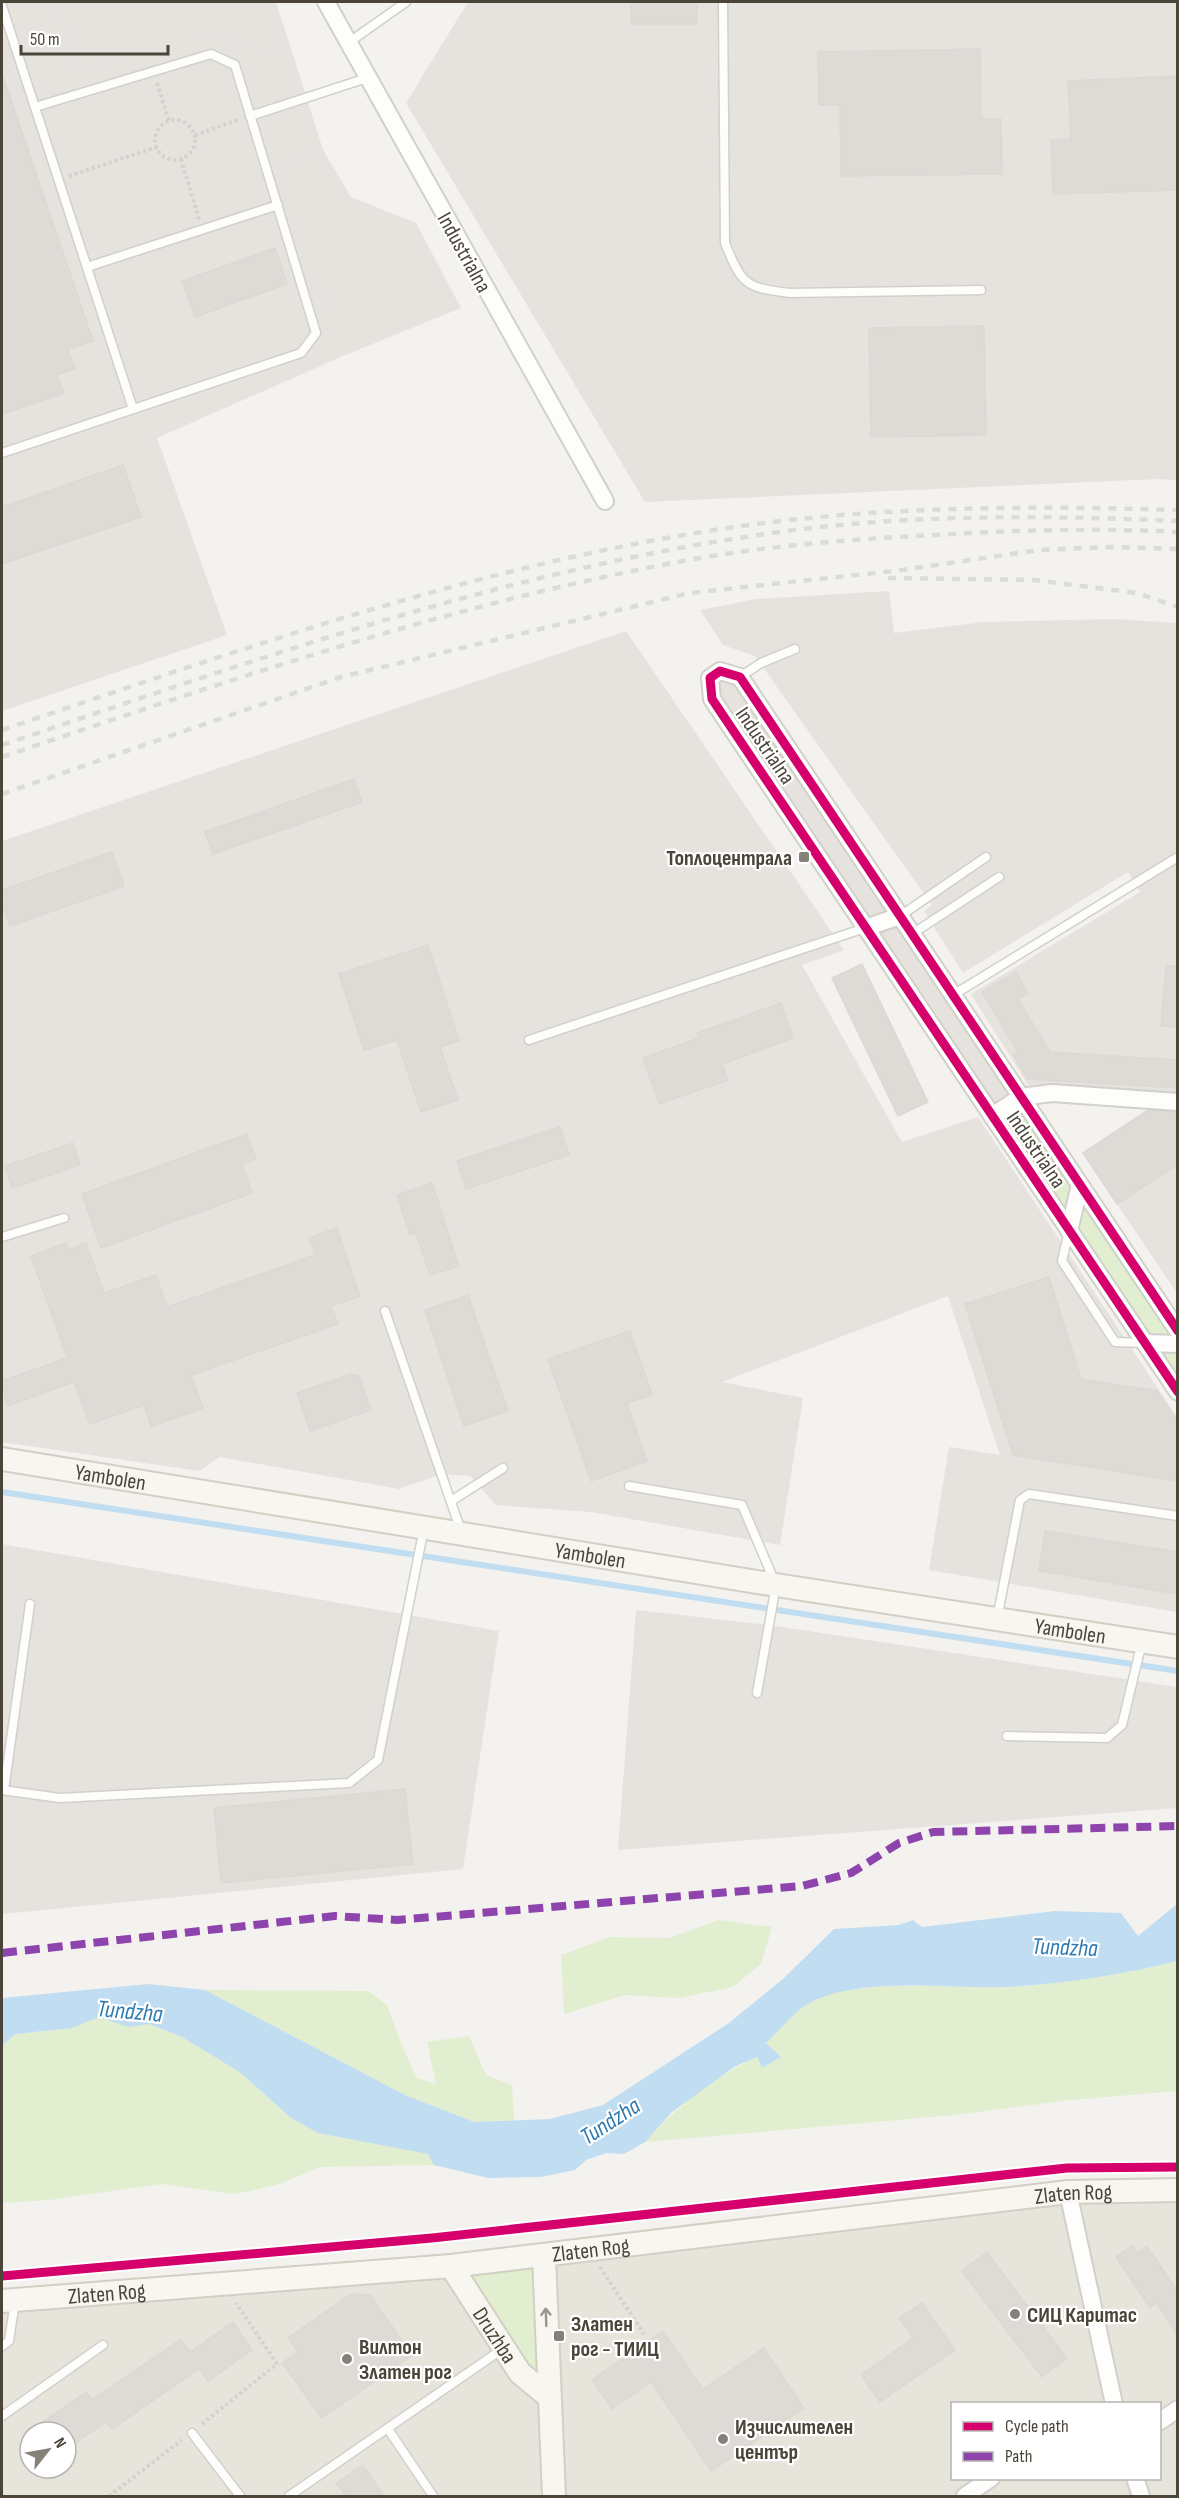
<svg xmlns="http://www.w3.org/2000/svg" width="1179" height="2498" viewBox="0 0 1179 2498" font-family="'Sofia Sans Condensed',sans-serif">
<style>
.residential{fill:#e7e4dc;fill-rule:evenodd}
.industrial{fill:#e6e2de}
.green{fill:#e1eecf}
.parking{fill:#e6e3df}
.water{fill:#c0ddf1}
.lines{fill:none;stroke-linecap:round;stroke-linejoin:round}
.stream{stroke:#c0ddf1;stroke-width:6}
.building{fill:#dedbd6;stroke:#dcd9d4;stroke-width:1.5}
.lane-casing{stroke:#d2d0cb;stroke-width:11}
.street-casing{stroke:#d2d0cb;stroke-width:20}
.secondary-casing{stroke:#d3cfc5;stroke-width:26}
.path{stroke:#d3d2cc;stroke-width:4;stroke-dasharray:3 3;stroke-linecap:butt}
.lane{stroke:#fdfdfc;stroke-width:8}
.street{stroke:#fdfdfc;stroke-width:16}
.secondary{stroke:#f7f6f1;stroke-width:22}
.rail{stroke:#dbdbda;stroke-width:4.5;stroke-dasharray:8 8;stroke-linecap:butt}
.quiet{stroke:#8e44ad;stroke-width:8;stroke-dasharray:15 8;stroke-linecap:butt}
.cycleway-casing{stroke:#fff;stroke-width:13}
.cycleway{stroke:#d6006c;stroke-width:9}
.oneway{stroke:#98948c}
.poi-dot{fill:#868178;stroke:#fff;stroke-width:2}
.labels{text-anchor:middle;stroke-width:4.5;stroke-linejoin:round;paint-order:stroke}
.street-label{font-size:22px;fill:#4b4439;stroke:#fff}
.poi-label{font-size:22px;font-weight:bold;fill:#4b4439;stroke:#fff;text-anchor:start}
.water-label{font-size:24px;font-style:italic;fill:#2e7ab2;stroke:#fff}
</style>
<rect width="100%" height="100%" fill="#f4f2ee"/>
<path class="residential" d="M1177,2190V2496H2V2301ZM952,2404H1160V2478H952ZM30,2432H66V2468H30Z"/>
<g class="industrial">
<polygon points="2,2 57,2 79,72 218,32 261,54 290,45 323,150 280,164 343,356 157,438 227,635 2,711"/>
<polygon points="468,2 1177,2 1177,480 1158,479 645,502 406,103"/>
<polygon points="889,591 894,633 984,622 1115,619 1177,623 1177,1093 1028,1085 971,994 1140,892 1128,872 963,973 924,911 932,905 755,656 723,645 700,610 756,599"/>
<polygon points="626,631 844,950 802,965 902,1142 978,1117 1177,1417 1177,1612 929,1570 949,1447 1000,1455 948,1296 722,1382 803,1398 780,1545 591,1512 496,1505 470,1476 441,1474 399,1489 220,1457 199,1471 2,1442 2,841"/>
<polygon points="1177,1164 1177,1293 1117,1204"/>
<polygon points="2,1544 499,1631 463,1869 2,1914"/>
<polygon points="636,1610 769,1625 1177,1687 1177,1808 618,1850"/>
</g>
<g class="green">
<polygon points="1021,1097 1177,1331 1177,1392 992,1116"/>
<polygon points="718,1920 772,1927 761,1964 733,1987 679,1998 625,1995 564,2014 561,1955 610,1937 670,1938"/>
<path d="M1177,1961V2091L1071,2100L955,2115L645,2142C677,2107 714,2076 757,2057L762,2068L781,2057L766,2043C778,2031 791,2014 806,2005C853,1976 951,1989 1005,1987C1064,1984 1121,1975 1177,1961Z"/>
<polygon points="205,1990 368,1991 387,2005 402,2046 417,2078 436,2084 427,2042 469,2036 486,2075 512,2085 514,2120 474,2122 405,2095"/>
<polygon points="99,2017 128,2026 148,2024 182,2037 241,2073 291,2118 318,2133 429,2154 434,2165 320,2167 277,2185 234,2194 162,2184 49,2200 2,2203 2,2046 15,2034 72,2028"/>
<polygon points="544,2256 548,2396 451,2266"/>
</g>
<g class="parking">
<polygon points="57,2 276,2 290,45 261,54 218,33 79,72"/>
<polygon points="323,150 351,197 416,223 461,308 343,356 280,164"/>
<polygon points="720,671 740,677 1021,1097 992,1116 712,699"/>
</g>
<path class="water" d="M1177,1904V1961C1121,1975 1064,1984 1005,1987C949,1989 856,1975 806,2005C792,2014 779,2031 766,2043L781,2057L762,2068L757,2057L734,2067L672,2112L645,2142L624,2154L606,2153L586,2160L575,2170L541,2177L488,2178L434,2165L428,2154L318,2133L291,2118L241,2073L182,2037L149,2024L128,2027L99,2017L72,2028L15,2034L2,2046V1998L148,1984L205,1990L405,2095L474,2122L550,2119L603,2105L729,2023L784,1978L834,1929L899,1925L913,1920L922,1927L1055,1911L1121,1913L1138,1936Z"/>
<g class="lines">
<polyline class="stream" points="2,1492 1178,1671"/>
</g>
<g class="building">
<rect x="631" y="2" width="66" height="22"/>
<polygon points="980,49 981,119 1001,119 1002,174 841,176 840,105 819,105 818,52"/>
<polygon points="1178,76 1178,190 1053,194 1051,140 1071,139 1068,81"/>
<polygon points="2,79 4,79 93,341 68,349 75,369 57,375 64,393 2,414"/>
<polygon points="275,248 287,284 195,317 182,281"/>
<polygon points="984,326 986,435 871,437 869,328"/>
<polygon points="123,465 141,517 2,564 2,507"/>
<polygon points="354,779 362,802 213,854 205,832"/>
<polygon points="112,852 124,886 10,926 2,903 2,890"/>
<polygon points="428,945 459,1041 440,1047 458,1100 421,1112 397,1040 364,1050 339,974"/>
<polygon points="862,964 928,1102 898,1116 832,978"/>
<polygon points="1166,966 1178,966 1178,1027 1161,1026"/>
<polygon points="1016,972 1028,993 1018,999 1050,1052 1178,1060 1178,1088 1028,1079 1013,1055 1018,1052 982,992"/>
<polygon points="781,1003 793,1038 722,1064 728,1080 659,1104 643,1058 699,1038 697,1033"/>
<polygon points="1148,1110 1178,1112 1178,1164 1117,1204 1083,1153"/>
<polygon points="560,1127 569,1155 466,1189 457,1161"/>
<polygon points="247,1134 256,1159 242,1164 252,1193 101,1248 82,1194"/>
<polygon points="73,1143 80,1165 12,1188 5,1166"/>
<polygon points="432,1183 459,1266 430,1275 416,1233 410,1235 397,1195"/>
<polygon points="337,1228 360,1296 331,1306 338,1324 191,1375 203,1408 151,1427 144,1405 90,1424 74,1382 7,1406 2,1381 67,1358 31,1256 66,1243 68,1250 86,1243 104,1293 156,1275 167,1307 315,1255 309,1238"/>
<polygon points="1049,1277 1081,1379 1157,1391 1178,1422 1178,1481 1013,1455 965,1304"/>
<polygon points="468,1295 508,1411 464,1426 425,1310"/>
<polygon points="630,1331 652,1395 627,1403 647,1461 591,1481 548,1359"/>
<polygon points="350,1374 359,1376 371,1410 310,1431 297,1393"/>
<polygon points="1045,1531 1178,1552 1178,1594 1039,1571"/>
<polygon points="405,1789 413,1864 221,1883 214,1808"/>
<polygon points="1132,2246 1137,2253 1147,2246 1178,2292 1178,2335 1156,2303 1150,2308 1116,2257"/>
<polygon points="987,2252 1067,2358 1042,2377 962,2271"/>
<polygon points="351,2294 370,2295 412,2355 322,2418 282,2363 298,2352 288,2338"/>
<polygon points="922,2303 955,2350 880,2402 861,2375 913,2338 899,2318"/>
<polygon points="233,2322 252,2350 208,2381 199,2369 112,2429 106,2422 74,2444 67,2432 28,2432 86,2392 92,2400 181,2339 190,2352"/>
<polygon points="663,2331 703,2389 764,2348 804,2408 711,2471 651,2382 612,2409 592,2380"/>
<polygon points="363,2465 384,2496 346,2496 336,2483"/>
</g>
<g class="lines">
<g class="lane-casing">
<g id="lane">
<path d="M723,2L725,243C742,285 746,288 790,293L981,290"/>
<polyline points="2,6 133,409"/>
<polyline points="348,43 406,2"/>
<polyline points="250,116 367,78"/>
<polyline points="87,267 278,205"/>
<polyline points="2,453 301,353 316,333 235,65 211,54 35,107"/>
<polyline points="740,677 761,663 795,649"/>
<polyline points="900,916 986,857"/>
<polyline points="912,934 999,877"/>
<polyline points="953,995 1178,857"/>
<polyline points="529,1040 865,928"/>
<polyline points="1069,1231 1062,1261 1115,1342 1144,1343"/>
<polyline points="2,1237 64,1218"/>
<polyline points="385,1311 461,1531"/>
<polyline points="629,1486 742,1505 776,1585 757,1693"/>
<polyline points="451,1501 503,1468"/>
<polyline points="997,1619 1020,1500 1029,1494 1178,1516"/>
<polyline points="1007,1736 1107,1738 1122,1725 1142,1642"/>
<polyline points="2,1790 60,1798 349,1783 378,1760 424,1528"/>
<polyline points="4,1790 30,1604"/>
<polyline points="2,2346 9,2341 15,2301"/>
<polyline points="2,2416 103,2345"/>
<polyline points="388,2429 433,2496"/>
<polyline points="192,2433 240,2496"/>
<polyline points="289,2496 504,2348"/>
</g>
</g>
<g class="street-casing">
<g id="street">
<polyline points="326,2 605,501"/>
<polyline points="865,928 900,916"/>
<polyline points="992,1116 1021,1097 1052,1093 1178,1102"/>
<polyline points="1069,1231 1080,1185"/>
<polyline points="1178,1331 740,677 720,671 710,678 712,699 1178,1392"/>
<polyline points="1145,1343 1178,1344"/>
<polyline points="1068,2192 1114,2404"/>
<polyline points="1160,2421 1178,2409"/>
<polyline points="1135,2478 1141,2496"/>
<polyline points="965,2496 991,2478"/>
</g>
</g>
<g class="secondary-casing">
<g id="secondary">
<path id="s1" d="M2,1459L776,1585L1178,1647"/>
<polyline points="544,2256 554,2496"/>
<path id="s2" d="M451,2266L520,2373L548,2396"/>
<path id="s3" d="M2,2301L451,2266L1068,2192L1178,2190"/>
</g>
</g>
<g class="path">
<polyline points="157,83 169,121"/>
<circle cx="175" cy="140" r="20"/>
<polyline points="195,135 238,120"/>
<polyline points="181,159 199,219"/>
<polyline points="69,176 157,147"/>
<polyline points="600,2267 644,2334"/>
<polyline points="202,2424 277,2364 236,2303"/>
<polyline points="109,2496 182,2440"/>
</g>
<use href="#lane" class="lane"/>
<use href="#street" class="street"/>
<use href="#secondary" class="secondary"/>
<g class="rail">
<polyline points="888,578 1034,580 1137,593 1178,607"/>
<path d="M2,730C254,645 506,555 772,522C906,506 1043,506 1178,510"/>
<path d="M2,745C254,660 507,570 772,533C905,514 1044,515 1178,521"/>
<path d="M2,757C230,680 456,602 694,559C774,545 855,539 935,535C1016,530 1097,528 1178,532"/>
<polyline points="2,794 341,677 690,593 902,570 1039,550 1111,547 1178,549"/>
</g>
<polyline class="quiet" points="2,1953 335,1916 397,1920 802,1886 851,1873 899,1843 933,1832 1178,1826"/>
<g class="cycleway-casing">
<g id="cycleway">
<polyline points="1178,1331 740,677 720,671 710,678 712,699 1178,1392"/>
<polyline points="2,2276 432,2238 1067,2168 1178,2167"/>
</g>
</g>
<use href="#cycleway" class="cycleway"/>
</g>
<defs><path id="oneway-shaft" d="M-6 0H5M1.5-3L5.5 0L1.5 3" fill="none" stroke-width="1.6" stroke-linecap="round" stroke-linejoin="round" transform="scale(1.5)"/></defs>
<use class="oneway" href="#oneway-shaft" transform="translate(546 2317) rotate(-92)"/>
<g class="poi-dot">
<rect x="798" y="851" width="12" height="12" rx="3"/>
<circle cx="1015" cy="2314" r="6"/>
<rect x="553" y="2330" width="12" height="12" rx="3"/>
<circle cx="347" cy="2359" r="6"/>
<circle cx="723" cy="2439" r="6"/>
</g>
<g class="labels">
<g class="street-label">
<text transform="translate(465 252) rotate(61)" y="8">Industrialna</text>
<text transform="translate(766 745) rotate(56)" y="8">Industrialna</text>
<text transform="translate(1037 1149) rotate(56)" y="8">Industrialna</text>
<text dy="8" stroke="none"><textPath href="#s1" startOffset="110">Yambolen</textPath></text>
<text dy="8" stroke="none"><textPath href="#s1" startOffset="596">Yambolen</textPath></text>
<text dy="8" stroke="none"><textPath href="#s1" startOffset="1082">Yambolen</textPath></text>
<text dy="8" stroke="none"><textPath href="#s3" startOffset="1077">Zlaten Rog</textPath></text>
<text dy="8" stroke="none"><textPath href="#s3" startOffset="591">Zlaten Rog</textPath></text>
<text dy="8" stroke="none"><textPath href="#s3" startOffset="105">Zlaten Rog</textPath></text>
<text dy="8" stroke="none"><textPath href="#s2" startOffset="82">Druzhba</textPath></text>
</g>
<g class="poi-label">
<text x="792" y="865" text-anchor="end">Топлоцентрала</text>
<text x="1027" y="2322">СИЦ Каритас</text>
<text x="571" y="2331">Златен<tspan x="571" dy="25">рог - ТИИЦ</tspan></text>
<text x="359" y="2354">Вилтон<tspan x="359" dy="25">Златен рог</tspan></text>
<text x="735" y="2434">Изчислителен<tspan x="735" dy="25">център</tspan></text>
</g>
<g class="water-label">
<text transform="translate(1065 1947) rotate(2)" y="8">Tundzha</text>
<text transform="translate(130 2011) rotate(5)" y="8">Tundzha</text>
<text transform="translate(610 2121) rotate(-33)" y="8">Tundzha</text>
</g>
</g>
<rect width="1179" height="2498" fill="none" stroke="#4b4439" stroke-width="6"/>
<rect x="951" y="2402" width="210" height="78" fill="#ffffff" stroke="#b7b4b0" stroke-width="1.5"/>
<rect x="963" y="2422" width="30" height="9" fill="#d6006c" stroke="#b7b4b0" stroke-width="1.5"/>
<text x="1005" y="2432" font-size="18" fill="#4b4439">Cycle path</text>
<rect x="963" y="2452" width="30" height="9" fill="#8e44ad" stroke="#b7b4b0" stroke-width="1.5"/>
<text x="1005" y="2462" font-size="18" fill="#4b4439">Path</text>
<g transform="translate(48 2450) rotate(59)"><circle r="28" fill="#ffffff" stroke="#b7b4b0" stroke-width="1.5"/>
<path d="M0-4.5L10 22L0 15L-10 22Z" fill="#868178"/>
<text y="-9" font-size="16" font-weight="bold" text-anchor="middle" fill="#4b4439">N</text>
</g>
<path d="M21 45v9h147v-9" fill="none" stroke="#4b4439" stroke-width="3"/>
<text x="30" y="45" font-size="18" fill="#4b4439" stroke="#ffffff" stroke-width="4.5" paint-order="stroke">50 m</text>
</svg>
